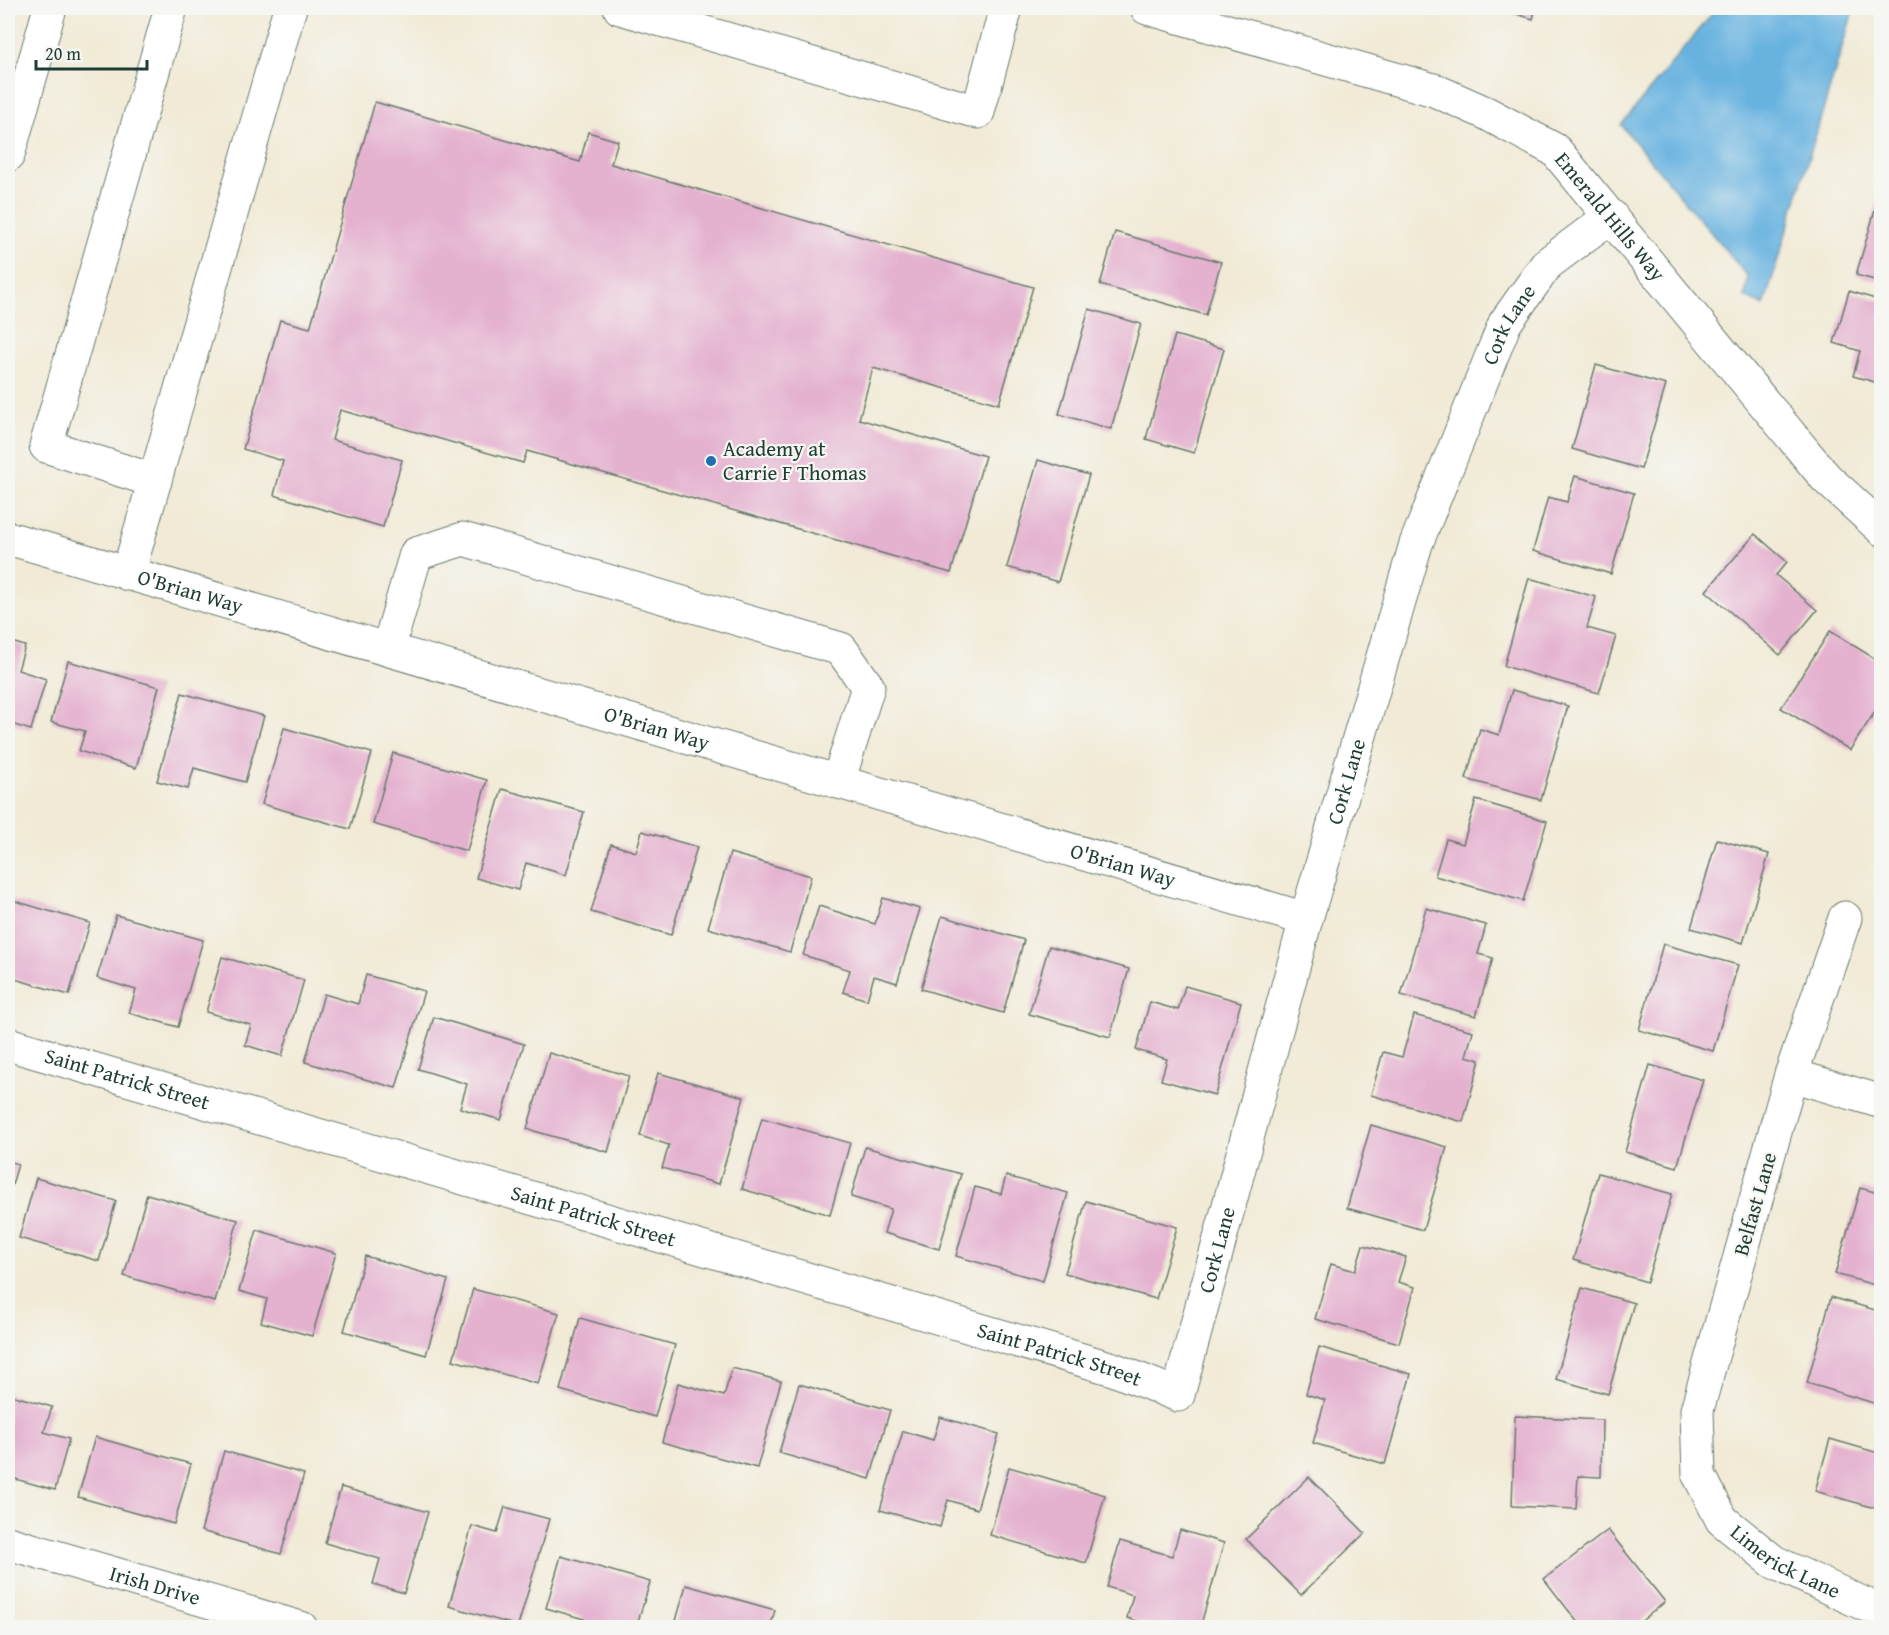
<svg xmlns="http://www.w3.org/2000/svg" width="1889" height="1635" viewBox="0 0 1889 1635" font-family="'Gentium Book Plus',serif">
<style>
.water{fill:#68b2e0;stroke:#44788a;stroke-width:1.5}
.building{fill:#e4b1cf}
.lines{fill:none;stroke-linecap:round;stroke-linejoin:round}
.minor-casing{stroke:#687a6d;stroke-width:35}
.minor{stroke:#fff;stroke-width:33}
.poi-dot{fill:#1f6fb2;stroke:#f6f6f2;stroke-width:2}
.labels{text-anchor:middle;stroke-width:4.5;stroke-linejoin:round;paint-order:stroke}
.street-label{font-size:21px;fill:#1f3d34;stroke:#f6f6f2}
.poi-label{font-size:21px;fill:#1f3d34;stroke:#f6f6f2;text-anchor:start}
</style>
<rect width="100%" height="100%" fill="#f6f6f2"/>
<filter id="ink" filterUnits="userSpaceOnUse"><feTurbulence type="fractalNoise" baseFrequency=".0167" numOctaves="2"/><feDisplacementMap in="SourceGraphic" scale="12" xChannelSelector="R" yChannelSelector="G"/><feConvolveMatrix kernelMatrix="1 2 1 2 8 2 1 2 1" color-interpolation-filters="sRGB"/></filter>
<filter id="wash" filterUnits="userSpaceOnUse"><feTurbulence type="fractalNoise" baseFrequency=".008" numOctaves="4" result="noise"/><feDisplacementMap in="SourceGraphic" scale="24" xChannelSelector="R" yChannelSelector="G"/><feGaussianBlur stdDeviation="1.35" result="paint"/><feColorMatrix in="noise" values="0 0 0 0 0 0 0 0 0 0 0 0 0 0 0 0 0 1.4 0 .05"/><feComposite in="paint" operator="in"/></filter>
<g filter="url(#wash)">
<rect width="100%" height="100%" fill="#f1ead6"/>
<polygon class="water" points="1717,8 1854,8 1764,306 1745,297 1748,277 1621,125"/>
<g id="blocks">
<g class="building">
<polygon points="1497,8 1536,8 1533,19"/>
<polygon points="375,102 580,162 588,132 618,141 611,164 1033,287 999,404 873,368 859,419 985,456 951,573 527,451 523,463 340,410 332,440 402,460 383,527 274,495 283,461 243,449 280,320 310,328"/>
<polygon points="1880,193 1882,194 1882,282 1856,275"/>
<polygon points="1115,232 1221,262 1206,315 1100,285"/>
<polygon points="1849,291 1882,301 1882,384 1853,376 1860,351 1834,343"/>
<polygon points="1089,309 1141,324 1111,429 1059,414"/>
<polygon points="1175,335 1224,349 1194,453 1146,439"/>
<polygon points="1596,365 1666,385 1641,469 1572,449"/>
<polygon points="1038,460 1089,475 1058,582 1007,567"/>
<polygon points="1575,476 1634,493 1611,574 1533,551 1548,497 1567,502"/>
<polygon points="1755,534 1787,562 1776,575 1817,610 1780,655 1706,591"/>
<polygon points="1529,578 1596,597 1587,628 1616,636 1599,693 1504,666"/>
<polygon points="1830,631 1882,663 1882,701 1850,750 1781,708"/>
<polygon points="8,641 25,646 18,670 46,679 31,730 8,723"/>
<polygon points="68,661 159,687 136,768 79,751 85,731 51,722"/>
<polygon points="1512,690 1568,706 1541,800 1466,779 1480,729 1499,735"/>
<polygon points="182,693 264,716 245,782 194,768 188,789 157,781"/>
<polygon points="284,728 372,753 350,829 262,804"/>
<polygon points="393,753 487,780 467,851 373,824"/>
<polygon points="502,789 584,812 566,875 526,863 518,890 476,878"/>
<polygon points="1476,800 1547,821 1523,901 1435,876 1446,839 1463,844"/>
<polygon points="642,831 697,847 671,935 591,912 611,844 636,852"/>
<polygon points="1717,839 1769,854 1743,943 1691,928"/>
<polygon points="730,853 811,876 790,952 708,928"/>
<polygon points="883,898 920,909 897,983 874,976 867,1000 843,992 850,970 803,955 819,906 875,924"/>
<polygon points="8,899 90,923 69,995 8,977"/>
<polygon points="1426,908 1486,925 1478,954 1493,958 1476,1016 1401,995"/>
<polygon points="116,915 203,940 178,1027 129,1013 136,990 97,978"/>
<polygon points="942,916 1024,940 1003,1013 921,989"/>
<polygon points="1663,944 1738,965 1713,1051 1639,1030"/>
<polygon points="1049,946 1129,969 1110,1037 1029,1014"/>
<polygon points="222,957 304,980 282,1056 245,1045 251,1025 206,1012"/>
<polygon points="366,975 424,991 396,1088 305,1062 324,994 358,1004"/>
<polygon points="1185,986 1241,1002 1215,1095 1161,1080 1167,1059 1136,1050 1150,1002 1178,1010"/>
<polygon points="1414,1015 1473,1031 1466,1056 1480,1060 1463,1122 1371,1095 1383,1052 1402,1057"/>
<polygon points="434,1017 524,1044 501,1120 460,1108 467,1084 418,1069"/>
<polygon points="549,1053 629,1076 608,1152 527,1129"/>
<polygon points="1650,1065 1703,1080 1677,1167 1625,1152"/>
<polygon points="658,1073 744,1097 719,1184 662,1168 669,1145 640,1136"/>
<polygon points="762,1118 850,1143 830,1215 742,1189"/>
<polygon points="1371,1125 1447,1147 1423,1230 1347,1208"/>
<polygon points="865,1147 961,1174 939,1249 884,1233 891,1209 851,1197"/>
<polygon points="8,1161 18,1164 8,1199"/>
<polygon points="1598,1173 1672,1194 1647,1282 1573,1260"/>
<polygon points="1006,1176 1068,1193 1043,1281 956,1256 975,1187 1001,1194"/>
<polygon points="36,1178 116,1201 99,1261 19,1238"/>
<polygon points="1860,1188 1882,1194 1882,1287 1835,1274"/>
<polygon points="147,1194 238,1220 215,1302 124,1276"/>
<polygon points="1086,1201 1177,1227 1156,1299 1065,1273"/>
<polygon points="257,1230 336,1253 312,1336 261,1322 267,1299 239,1291"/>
<polygon points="1363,1245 1406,1257 1398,1282 1415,1287 1399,1343 1315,1319 1331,1264 1355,1271"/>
<polygon points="365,1256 448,1280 426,1355 344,1331"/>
<polygon points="1582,1288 1634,1303 1608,1394 1556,1379"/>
<polygon points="473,1289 559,1313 538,1384 453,1360"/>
<polygon points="1831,1297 1882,1312 1882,1389 1877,1404 1807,1383"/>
<polygon points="580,1318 675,1345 655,1417 560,1390"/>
<polygon points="1319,1347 1411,1374 1385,1464 1313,1443 1325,1400 1306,1394"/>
<polygon points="732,1368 781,1381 757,1468 662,1442 678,1383 724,1396"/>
<polygon points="799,1384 890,1410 870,1479 779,1453"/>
<polygon points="8,1394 52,1407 44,1432 69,1439 55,1490 8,1477"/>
<polygon points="1515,1416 1602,1420 1601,1477 1578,1476 1576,1509 1512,1506"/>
<polygon points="940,1417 999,1434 977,1509 948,1500 940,1527 880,1510 903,1431 933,1440"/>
<polygon points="95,1437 191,1464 174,1524 78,1497"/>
<polygon points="1830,1439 1882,1454 1882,1510 1815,1491"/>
<polygon points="224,1451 304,1474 281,1554 201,1531"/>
<polygon points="1009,1467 1105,1495 1086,1563 990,1535"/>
<polygon points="1309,1477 1365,1533 1301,1595 1246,1539"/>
<polygon points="341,1487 428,1512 404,1593 373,1584 380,1559 325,1543"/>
<polygon points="505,1507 549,1519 518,1626 449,1606 472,1526 497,1533"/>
<polygon points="1180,1530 1224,1543 1200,1628 1162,1628 1127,1618 1133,1595 1107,1587 1120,1541 1172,1556"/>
<polygon points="1608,1530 1665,1602 1633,1628 1582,1628 1544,1579"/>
<polygon points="561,1556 650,1582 636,1628 581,1628 584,1619 546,1608"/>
<polygon points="686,1585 775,1610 770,1628 674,1628"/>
</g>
</g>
</g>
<g filter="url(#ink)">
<use href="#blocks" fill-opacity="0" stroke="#687a6d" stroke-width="1.5"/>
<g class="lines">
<g class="minor-casing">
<g id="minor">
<polyline points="620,8 978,112 1006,8"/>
<path id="s1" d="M1147,8L1434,90L1486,113L1555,150L1826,478L1882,529"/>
<polyline points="8,155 50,8"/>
<polyline points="155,481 46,446 171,8"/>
<path id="s2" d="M8,538L1306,919"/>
<polyline points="128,574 290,8"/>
<polyline points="388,649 416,554 463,539 841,649 868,687 838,782"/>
<path id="s3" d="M1845,918L1791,1075L1697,1410L1699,1475L1722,1520L1774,1562L1864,1604L1882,1610"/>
<path id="s4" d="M8,1044L1113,1369L1178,1395L1306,919L1416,544L1505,323L1547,264L1611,216"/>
<polyline points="1791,1075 1882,1102"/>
<path id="s5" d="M8,1543L301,1628"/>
</g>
</g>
<use href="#minor" class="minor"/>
</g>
</g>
<circle class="poi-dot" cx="711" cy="461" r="6"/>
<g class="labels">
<g class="street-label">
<text dy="7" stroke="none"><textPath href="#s1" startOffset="520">Emerald Hills Way</textPath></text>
<text dy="7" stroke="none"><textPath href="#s4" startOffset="2344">Cork Lane</textPath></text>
<text dy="7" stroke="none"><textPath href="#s2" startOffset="190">O'Brian Way</textPath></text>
<text dy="7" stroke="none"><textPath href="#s2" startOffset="676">O'Brian Way</textPath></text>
<text dy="7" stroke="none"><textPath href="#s4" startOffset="1858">Cork Lane</textPath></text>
<text dy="7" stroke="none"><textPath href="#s2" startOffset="1162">O'Brian Way</textPath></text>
<text dy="7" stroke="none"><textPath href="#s4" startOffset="124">Saint Patrick Street</textPath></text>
<text transform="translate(1755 1204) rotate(-74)" y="7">Belfast Lane</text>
<text dy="7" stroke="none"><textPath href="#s4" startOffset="610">Saint Patrick Street</textPath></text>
<text dy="7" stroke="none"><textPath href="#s4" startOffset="1372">Cork Lane</textPath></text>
<text dy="7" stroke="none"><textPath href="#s4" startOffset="1096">Saint Patrick Street</textPath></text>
<text dy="7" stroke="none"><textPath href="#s3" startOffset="706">Limerick Lane</textPath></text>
<text dy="7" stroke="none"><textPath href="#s5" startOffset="153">Irish Drive</textPath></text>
</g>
<g class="poi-label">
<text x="723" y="456">Academy at<tspan x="723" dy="24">Carrie F Thomas</tspan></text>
</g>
</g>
<rect width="1889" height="1635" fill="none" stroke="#f6f6f2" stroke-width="30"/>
<path d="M36 60v9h111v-9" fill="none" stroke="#1f3d34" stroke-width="3"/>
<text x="45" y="60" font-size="18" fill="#1f3d34" stroke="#f6f6f2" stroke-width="4.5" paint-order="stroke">20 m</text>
</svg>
